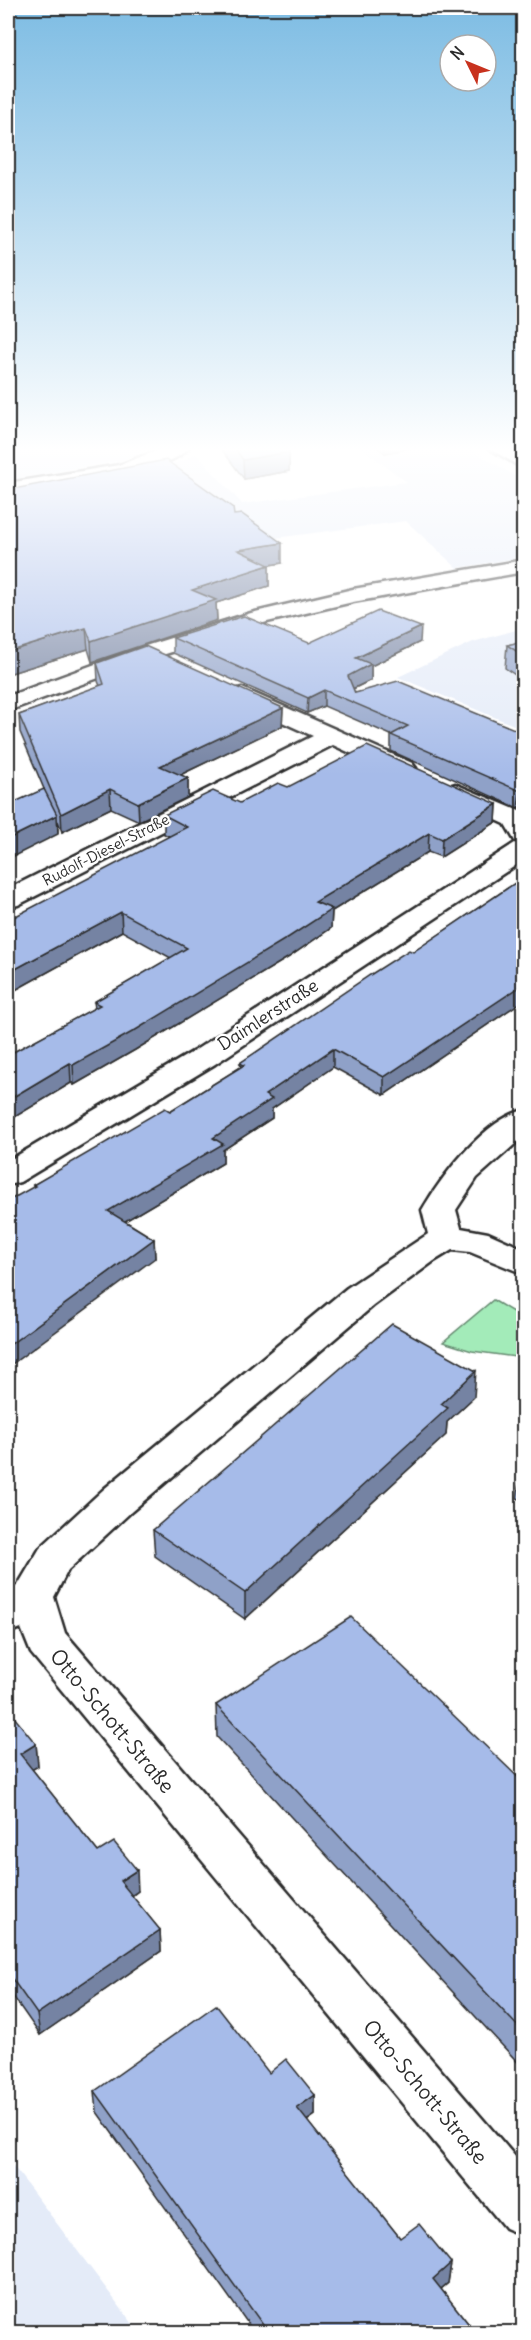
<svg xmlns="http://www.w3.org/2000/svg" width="531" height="2340" viewBox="0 0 531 2340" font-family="Delius,sans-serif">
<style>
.built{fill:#e4ebf8}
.green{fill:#a3ebb9;stroke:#678b72;stroke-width:1.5}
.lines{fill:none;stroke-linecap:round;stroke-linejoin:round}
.minor-casing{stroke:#2b2b2b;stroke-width:5}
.minor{fill:#fff;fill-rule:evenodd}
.wall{fill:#8fa1c8;stroke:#2b2b2b;stroke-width:1.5}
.shaded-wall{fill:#7483a3;stroke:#2b2b2b;stroke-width:1.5}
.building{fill:#a6bbe9;stroke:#2b2b2b;stroke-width:1.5}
.labels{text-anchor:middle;stroke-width:4.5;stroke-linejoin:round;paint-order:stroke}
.far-street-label{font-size:15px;fill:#2b2b2b;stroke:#fff}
.street-label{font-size:18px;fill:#2b2b2b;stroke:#fff}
.near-street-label{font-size:21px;fill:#2b2b2b;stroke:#fff}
</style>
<rect width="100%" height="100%" fill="#fff"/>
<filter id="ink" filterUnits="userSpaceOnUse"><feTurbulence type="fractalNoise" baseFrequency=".0167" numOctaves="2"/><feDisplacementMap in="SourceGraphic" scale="12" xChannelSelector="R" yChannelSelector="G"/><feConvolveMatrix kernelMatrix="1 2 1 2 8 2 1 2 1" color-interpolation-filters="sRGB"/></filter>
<g filter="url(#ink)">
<g class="built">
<polygon points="8,447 155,447 122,460 8,480"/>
<polygon points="360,447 467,447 523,481 523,557 457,568 406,521 267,539 159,467 183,461 196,453 242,504 407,482"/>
<polygon points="523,628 523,729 398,677 473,642"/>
<polygon points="8,2159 139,2332 8,2332"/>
</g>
<polygon class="green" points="493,1300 523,1318 523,1358 472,1351 443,1342"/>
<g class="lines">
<g class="minor-casing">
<g id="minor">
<path d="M166,447H189C170,475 43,490 8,495V483L119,465Z"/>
<polygon points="487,447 509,447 524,455 524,469"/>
<polygon points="524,560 524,572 353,602 267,622 159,656 8,711 8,696 142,647 251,613 353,589"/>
<polygon points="242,688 412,763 416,768 412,773 403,776 394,773 333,745 18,905 8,907 8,889 313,736 234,700 230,695 234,690"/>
<polygon points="455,784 524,813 524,860 215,1064 20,1182 8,1185 8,1161 194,1051 518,841 515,841 505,824 446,797 442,792 446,787"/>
<path d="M524,1110V1136L477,1178L456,1210L461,1228L488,1233L524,1249V1274L470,1252L452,1250L434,1261L373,1306L132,1511L68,1570L54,1597L65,1633L524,2167V2236L505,2228L31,1653L21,1628L8,1633V1593L18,1585L40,1548L104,1489L347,1288L428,1234L422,1210C442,1176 484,1120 524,1110Z"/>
</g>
</g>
<use href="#minor" class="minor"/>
</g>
<g class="wall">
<polygon points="220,447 285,447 289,452 289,471 244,479"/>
<polygon points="376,447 416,447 385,453"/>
<polygon points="234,515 282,563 269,565 269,586 216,603 217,620 92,662 88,649 8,674"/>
<polygon points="173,638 309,643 420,642 371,666 371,680 353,689 355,693 524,733 524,805 518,808 391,751 391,735 324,706 307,713 173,653"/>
<polygon points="524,641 524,681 505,668 507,645"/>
<polygon points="97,663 283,708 282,726 180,775 188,778 188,797 139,821 111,808 62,832 58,821 58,834 44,789 20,732 19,715 100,686 98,681"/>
<polygon points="288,787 497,804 496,822 441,857 428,852 332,911 331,928 289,957 135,1050 74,1085 71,1083 8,1121 8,1055 95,1008 94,1002 171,958 122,931 8,994 169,836 164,834 164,815 240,803"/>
<polygon points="524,877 524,1003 521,1002 384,1095 333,1067 272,1109 272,1118 223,1150 223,1163 125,1221 154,1239 155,1258 33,1187 33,1185 170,1111 241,1067 240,1063 413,952"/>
<polygon points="474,1397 447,1422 446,1435 245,1619 155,1556 153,1530"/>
<polygon points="524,1465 524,1501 517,1498 521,1467"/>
<polygon points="216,1705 524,1783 524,2069 217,1737"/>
<polygon points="8,1721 36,1744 38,1766 32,1769 98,1852 138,1891 132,1896 160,1930 161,1951 40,2035 8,1989"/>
<polygon points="269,2073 315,2095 315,2115 307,2121 400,2238 451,2263 448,2283 441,2289 475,2332 254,2332 97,2112 95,2091"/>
</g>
<g class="shaded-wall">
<polygon points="385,447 416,447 385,453"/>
<polygon points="289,452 289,471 244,479 243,460"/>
<polygon points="282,543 282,563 238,570 238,550"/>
<polygon points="269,565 269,586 216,603 217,620 92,662 91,641 192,590"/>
<polygon points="421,627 420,642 371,666 371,680 348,691 348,676 356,658"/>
<polygon points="86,628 88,649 8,674 8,652"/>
<polygon points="324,690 324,706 307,713 308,698"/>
<polygon points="283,708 282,726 161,784 160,766"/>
<polygon points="188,778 188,797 139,821 138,803"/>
<polygon points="110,789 111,808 62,832 61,814"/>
<polygon points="524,789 524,805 518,808 520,791"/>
<polygon points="497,804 496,822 441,857 442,839"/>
<polygon points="57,815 58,834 8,859 8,839"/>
<polygon points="429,833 428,852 332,911 331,928 289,957 135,1050 74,1085 73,1065 315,902"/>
<polygon points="121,912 122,931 8,994 8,973"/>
<polygon points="523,984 521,1002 384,1095 384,1077"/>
<polygon points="333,1049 333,1067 272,1109 272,1118 223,1150 223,1163 110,1230 108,1211 213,1138 265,1095"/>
<polygon points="70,1063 71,1083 8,1121 8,1100"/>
<polygon points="154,1239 155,1258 8,1367 8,1346"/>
<polygon points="476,1371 474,1397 447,1422 446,1435 245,1619 245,1593 441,1404"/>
<polygon points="36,1744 38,1766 23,1775 20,1754"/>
<polygon points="137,1870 138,1891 122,1902 120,1881"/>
<polygon points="160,1930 161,1951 40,2035 37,2014"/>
<polygon points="315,2095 315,2115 296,2128 297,2108"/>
<polygon points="451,2263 448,2283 430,2298 433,2279"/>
</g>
<g class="building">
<polygon points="234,447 285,447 289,452 243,460"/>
<polygon points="166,460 233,508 234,515 242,514 282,543 238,550 269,565 192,590 216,600 91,641 86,628 8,652 8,490"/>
<polygon points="378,611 421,627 356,658 371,664 348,676 355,693 398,681 524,733 524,789 520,791 391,735 408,726 324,690 308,698 173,638 244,616 309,643"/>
<polygon points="524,641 524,656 507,645"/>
<polygon points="145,646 283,708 160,766 188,778 138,803 110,789 61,814 19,715 104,684 97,663"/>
<polygon points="367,746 497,804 442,839 429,833 315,902 332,909 289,937 134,1031 73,1065 70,1063 8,1100 8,1055 100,1005 94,1002 187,948 121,912 8,973 8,920 187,827 164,815 213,791 240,803 278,783 288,787"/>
<polygon points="44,789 57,815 8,839 8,805"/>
<polygon points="524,877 524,984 384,1077 333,1049 265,1095 272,1099 213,1138 223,1144 108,1211 154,1239 8,1346 8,1201 35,1186 33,1185 165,1108 170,1111 244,1065 240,1063 370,975 409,950 413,952"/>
<polygon points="392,1324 476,1371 441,1404 448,1408 245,1593 153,1530"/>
<polygon points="351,1617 524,1783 524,2033 216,1705"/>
<polygon points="14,1717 36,1744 20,1754 98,1852 114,1842 137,1870 120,1881 160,1930 37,2014 8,1973 8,1721"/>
<polygon points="216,2005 269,2073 286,2059 315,2095 297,2108 400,2238 419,2224 451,2263 433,2279 475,2332 268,2332 95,2091"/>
</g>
</g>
<linearGradient id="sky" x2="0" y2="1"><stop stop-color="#7dbce3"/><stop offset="0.58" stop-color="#fff"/><stop offset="1" stop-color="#fff" stop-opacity="0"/></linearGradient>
<rect width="531" height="775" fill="url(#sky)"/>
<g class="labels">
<g class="far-street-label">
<text transform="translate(106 850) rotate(-27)" y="5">Rudolf-Diesel-Straße</text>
</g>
<g class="street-label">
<text transform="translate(268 1015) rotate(-33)" y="6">Daimlerstraße</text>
</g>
<g class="near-street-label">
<text transform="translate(112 1721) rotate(50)" y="7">Otto-Schott-Straße</text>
<text transform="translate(425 2092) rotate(50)" y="7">Otto-Schott-Straße</text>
</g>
</g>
<rect width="531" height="2340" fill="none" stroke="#fff" stroke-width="30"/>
<rect x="15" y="15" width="501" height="2310" fill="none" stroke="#2b2b2b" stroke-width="2" filter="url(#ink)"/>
<g transform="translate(468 63) rotate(313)"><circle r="28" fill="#ffffff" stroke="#aaaaaa" stroke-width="1.5"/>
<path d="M0-4.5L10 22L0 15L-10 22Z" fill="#c8321e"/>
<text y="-9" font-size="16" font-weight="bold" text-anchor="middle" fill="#2b2b2b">N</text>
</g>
</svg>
